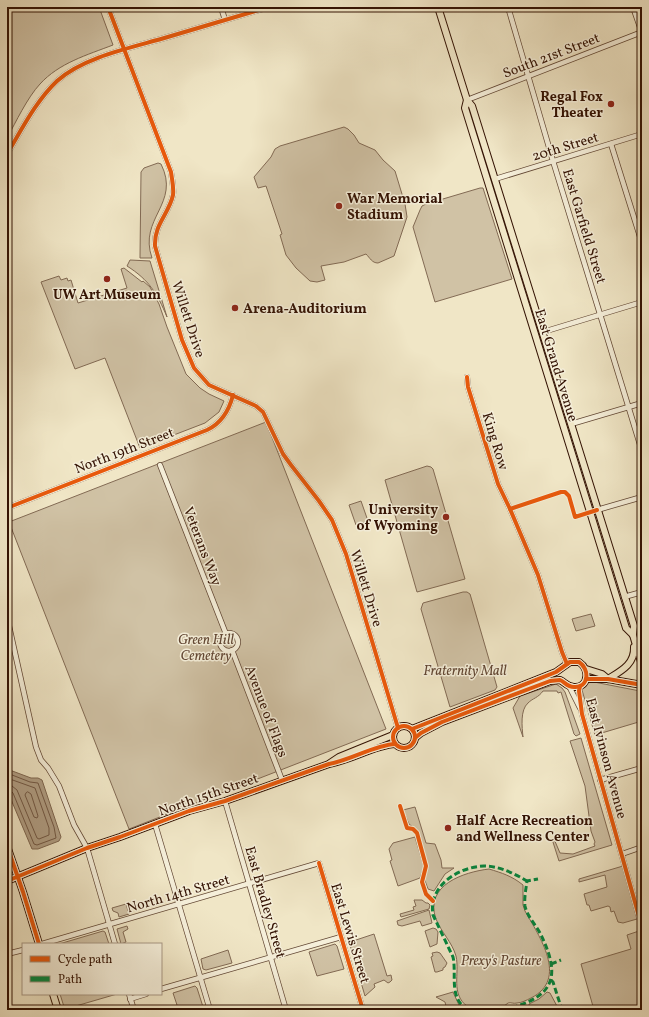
<svg xmlns="http://www.w3.org/2000/svg" width="649" height="1017" viewBox="0 0 649 1017" font-family="Vollkorn,serif">
<style>
.green{fill:#d0c2a5;stroke:#826a54}
.water{fill:#b09e84;stroke:#7e6650}
.lines{fill:none;stroke-linecap:round;stroke-linejoin:round}
.shore{stroke:#725844;stroke-width:1}
.minor-casing{stroke:#624734;stroke-width:6}
.major-casing{stroke:#331203;stroke-width:8}
.minor{stroke:#f5efda;stroke-width:4.5}
.major{stroke:#f0e6c6;stroke-width:6}
.quiet{stroke:#00873e;stroke-width:3;stroke-dasharray:6 3;stroke-linecap:butt}
.cycleway-casing{stroke:#f5efda;stroke-width:6}
.cycleway{stroke:#e8590c;stroke-width:4}
.poi-dot{fill:#8f2418;stroke:#f5efda;stroke-width:1.5}
.labels{text-anchor:middle;stroke-width:3;stroke-linejoin:round;paint-order:stroke}
.street-label{font-size:14px;fill:#331203;stroke:#f5efda}
.poi-label{font-size:14px;font-weight:bold;fill:#331203;stroke:#f5efda;text-anchor:start}
.park-label{font-size:14px;font-style:italic;fill:#624734;stroke:#f5efda}
</style>
<rect width="100%" height="100%" fill="#f0e6c6"/>
<filter id="stains"><feTurbulence type="fractalNoise" baseFrequency=".005" numOctaves="4"/><feColorMatrix values="0 0 0 0 .2 0 0 0 0 .09 0 0 0 0 .02 0 0 0 .5 -.17"/></filter>
<radialGradient id="worn" r=".72"><stop offset=".6" stop-color="#630" stop-opacity="0"/><stop offset="1" stop-color="#630" stop-opacity=".3"/></radialGradient>
<g class="green">
<path d="M7,7H99L113,45C87,55 59,63 40,84C27,98 16,122 7,138Z"/>
<path d="M344,127L348,129L354,135L359,143L375,150L383,160L395,171L405,204L407,217L394,256L378,263C372,263 370,258 366,254L344,262L321,266L325,280L317,282L310,281L296,268L286,255L280,235L282,234L266,186L258,188L254,177L271,157L275,149L280,146Z"/>
<path d="M158,163L161,164C181,204 138,218 152,258H140L141,172L144,168Z"/>
<polygon points="480,188 483,188 512,279 435,302 413,227 420,210 422,206 426,204"/>
<path d="M130,260L150,261L167,317C157,293 149,280 127,266Z"/>
<polygon points="124,268 142,282 143,281 150,287 159,304 167,327 186,374 200,388 209,394 224,401 219,412 205,423 140,448 105,358 75,369 41,282 59,276 61,280 67,278 68,281 71,280 78,303 127,288 121,269"/>
<polygon points="266,422 386,729 129,829 9,522"/>
<polygon points="427,466 431,467 433,469 465,579 417,592 385,480"/>
<polygon points="361,501 368,521 356,525 349,505"/>
<polygon points="463,592 467,592 470,594 497,687 495,690 450,707 421,609 423,603"/>
<polygon points="591,614 595,626 576,631 572,619"/>
<polygon points="590,682 594,682 640,691 642,697 642,721 595,735 582,690 583,686"/>
<path d="M556,684L562,688L565,692L580,734L576,736L574,734L561,692L558,693L557,691H543C538,698 533,698 528,703C520,710 522,727 523,737L513,708L520,696Z"/>
<polygon points="581,738 612,845 559,861 552,839 554,839 560,853 573,854 595,846 594,844 595,842 591,831 585,786 570,741"/>
<polygon points="415,807 426,843 435,844 441,860 442,868 454,868 445,874 434,891 428,889 424,878 428,867 419,833 414,828 409,824 403,810"/>
<polygon points="415,837 424,867 420,878 398,886 390,861 392,860 389,849 393,843"/>
<polygon points="623,866 637,919 623,923 618,922 614,911 611,912 610,907 608,906 591,911 589,905 587,905 584,894 607,887 605,875 579,882 579,879"/>
<path d="M489,869C502,873 512,876 523,885V905L525,911C539,936 569,979 531,998C527,1000 521,1003 517,1003C513,1004 511,1002 508,1003C505,1005 504,1007 501,1008C493,1011 475,1013 468,1007C450,994 460,974 456,956C452,942 441,932 436,919C424,885 464,872 489,869Z"/>
<polygon points="414,900 422,900 426,903 428,903 430,905 429,909 401,917 400,914 414,910 413,907 416,906"/>
<polygon points="126,904 129,914 119,917 118,913 113,911 112,908"/>
<polygon points="429,910 432,923 422,926 420,921 402,926 398,925 397,921"/>
<polygon points="127,926 128,929 123,932 126,942 121,944 117,929"/>
<polygon points="433,928 436,929 438,932 437,944 430,947 425,931"/>
<polygon points="103,931 105,932 109,944 59,944"/>
<polygon points="639,931 642,942 642,1010 594,1010 581,964 631,949 627,935"/>
<polygon points="374,934 387,976 391,975 392,980 390,982 388,983 384,980 374,984 375,987 365,996 350,945 353,941"/>
<polygon points="335,944 337,946 344,969 317,976 309,952"/>
<polygon points="228,950 232,963 206,970 203,969 201,959"/>
<polygon points="437,952 440,953 447,963 445,967 443,968 443,970 437,972 435,972 431,957 433,956 432,953"/>
<polygon points="195,986 197,988 204,1010 174,1010 173,1007 177,1005 173,993"/>
<polygon points="453,992 459,1005 459,1010 447,1010 445,1002 436,997"/>
<polygon points="547,992 550,993 558,1008 571,1006 572,1010 530,1010 529,1004 539,999"/>
<polygon points="60,994 117,994 69,1008 68,1010 65,1010"/>
</g>
<polygon class="water" points="7,769 31,778 38,778 42,780 61,837 59,841 38,849 32,849 7,790"/>
<g class="lines">
<g class="shore">
<polyline points="7,773 30,782 38,783 54,827 56,838 37,845 34,844 13,793 10,790 7,790"/>
<polyline points="7,778 35,788 49,828 49,835 39,839 37,838 17,790 12,786 7,785"/>
<polygon points="28,792 31,794 38,816 37,818 34,817 25,795 26,793"/>
</g>
<g class="minor-casing">
<g id="minor">
<path d="M108,7L171,172C172,180 174,187 173,195C169,214 154,224 155,246L182,340L194,368L209,385L256,406L263,412L283,454L291,465L319,501L332,520L346,554L398,728"/>
<polyline points="221,7 225,20"/>
<polyline points="508,7 553,161 642,451"/>
<polyline points="633,7 642,33"/>
<polyline points="467,100 642,32"/>
<polyline points="611,144 642,243"/>
<path d="M7,154C22,129 36,101 57,81C82,58 129,48 161,39C197,28 233,18 269,7"/>
<polyline points="495,179 642,134"/>
<polyline points="543,332 642,302"/>
<polyline points="467,377 468,387 498,484 510,509 538,575 562,652 567,664"/>
<polyline points="571,424 642,403"/>
<polyline points="160,465 226,634"/>
<path d="M7,508L207,430C222,423 229,411 233,395"/>
<polyline points="597,510 642,497"/>
<polyline points="624,597 642,592"/>
<polyline points="7,617 36,747 41,760 48,768 59,786 74,825 87,848 115,944"/>
<circle cx="229" cy="642" r="9"/>
<polyline points="232,650 282,780"/>
<polyline points="569,686 580,708"/>
<polyline points="580,686 579,691 582,714 642,927"/>
<polyline points="600,780 642,768"/>
<polyline points="225,801 286,1010"/>
<polyline points="155,824 210,1010"/>
<polyline points="622,854 642,847"/>
<polyline points="42,944 319,863 363,1010"/>
<polyline points="7,954 23,950"/>
<polyline points="161,989 341,937"/>
<polyline points="129,994 134,1010"/>
<polyline points="130,999 146,994"/>
</g>
</g>
<g class="major-casing">
<g id="major">
<polyline points="438,7 467,100 472,106 634,626 633,635 642,665"/>
<polyline points="467,100 465,108 626,628 633,635"/>
<polyline points="586,669 602,674 608,679"/>
<polyline points="586,679 608,679 642,685"/>
<path d="M608,679C621,671 635,664 634,647"/>
<circle cx="404" cy="737" r="11"/>
<path d="M412,729L556,672L570,662H579C590,669 589,688 574,687C567,687 565,682 560,680L550,681L442,722L421,733L415,738"/>
<polyline points="330,763 339,757 393,735"/>
<polyline points="7,846 23,892 39,944"/>
<path d="M7,881L87,848L120,837L189,811L225,801L329,764C351,760 375,745 395,744"/>
<polyline points="53,994 58,1010"/>
</g>
</g>
<use href="#minor" class="minor"/>
<use href="#major" class="major"/>
<g class="quiet">
<polyline points="551,964 561,960"/>
<polyline points="551,980 553,982 562,1010"/>
<path d="M468,1010C448,998 457,975 453,957L433,915C428,886 458,867 484,866C500,866 515,874 527,881"/>
<path d="M503,1010C553,998 563,979 540,933C535,924 527,916 525,906C524,898 526,889 527,881L538,879"/>
</g>
<g class="cycleway-casing">
<g id="cycleway">
<path d="M108,7L171,172C172,180 174,187 173,195C169,214 154,224 155,246L182,340L194,368L209,385L256,406L263,412L283,454L291,465L319,501L332,520L346,554L398,728"/>
<path d="M7,154C22,129 36,101 57,81C82,58 129,48 161,39C197,28 233,18 269,7"/>
<polyline points="467,377 468,387 498,484 510,509 538,575 562,652 567,664"/>
<path d="M7,508L207,430C222,423 229,411 233,395"/>
<polyline points="510,509 561,492 565,492 569,496 575,517 597,510"/>
<polyline points="586,679 608,679 642,685"/>
<polyline points="580,686 579,691 582,714 642,927"/>
<circle cx="404" cy="737" r="11"/>
<path d="M412,729L556,672L570,662H579C590,669 589,688 574,687C567,687 565,682 560,680L550,681L442,722L421,733L415,738"/>
<polyline points="400,806 407,828 413,829 417,833 426,866 422,882 426,894 433,901"/>
<polyline points="7,846 23,892 39,944"/>
<polyline points="319,863 363,1010"/>
<path d="M7,881L87,848L120,837L189,811L225,801L329,764C351,760 375,745 395,744"/>
</g>
</g>
<use href="#cycleway" class="cycleway"/>
</g>
<g class="poi-dot">
<circle cx="611" cy="104" r="4"/>
<circle cx="339" cy="206" r="4"/>
<circle cx="107" cy="279" r="4"/>
<circle cx="235" cy="308" r="4"/>
<circle cx="446" cy="517" r="4"/>
<circle cx="448" cy="828" r="4"/>
</g>
<g class="labels">
<g class="street-label">
<text transform="translate(551 55) rotate(-21)" y="5">South 21st Street</text>
<text transform="translate(565 146) rotate(-17)" y="5">20th Street</text>
<text transform="translate(585 226) rotate(73)" y="5">East Garfield Street</text>
<text transform="translate(189 319) rotate(72)" y="5">Willett Drive</text>
<text transform="translate(557 365) rotate(73)" y="5">East Grand Avenue</text>
<text transform="translate(496 441) rotate(73)" y="5">King Row</text>
<text transform="translate(124 450) rotate(-21)" y="5">North 19th Street</text>
<text transform="translate(203 546) rotate(69)" y="5">Veterans Way</text>
<text transform="translate(367 588) rotate(73)" y="5">Willett Drive</text>
<text transform="translate(267 711) rotate(69)" y="5">Avenue of Flags</text>
<text transform="translate(607 758) rotate(75)" y="5">East Ivinson Avenue</text>
<text transform="translate(208 794) rotate(-19)" y="5">North 15th Street</text>
<text transform="translate(178 893) rotate(-16)" y="5">North 14th Street</text>
<text transform="translate(266 902) rotate(74)" y="5">East Bradley Street</text>
<text transform="translate(351 933) rotate(73)" y="5">East Lewis Street</text>
</g>
<g class="poi-label">
<text x="603" y="101" text-anchor="end">Regal Fox<tspan x="603" dy="16">Theater</tspan></text>
<text x="347" y="203">War Memorial<tspan x="347" dy="16">Stadium</tspan></text>
<text x="107" y="299" text-anchor="middle">UW Art Museum</text>
<text x="243" y="313">Arena-Auditorium</text>
<text x="438" y="514" text-anchor="end">University<tspan x="438" dy="16">of Wyoming</tspan></text>
<text x="456" y="825">Half Acre Recreation<tspan x="456" dy="16">and Wellness Center</tspan></text>
</g>
<g class="park-label">
<text x="206" y="644">Green Hill<tspan x="206" dy="16">Cemetery</tspan></text>
<text x="465" y="675">Fraternity Mall</text>
<text x="501" y="965">Prexy's Pasture</text>
</g>
</g>
<rect width="649" height="1017" fill="none" stroke="#f0e6c6" stroke-width="24"/>
<rect x="8" y="8" width="633" height="1001" fill="none" stroke="#331203" stroke-width="2"/>
<rect x="12" y="12" width="625" height="993" fill="none" stroke="#331203"/>
<rect x="22" y="943" width="140" height="52" fill="#f5efda" stroke="#a79784"/>
<rect x="30" y="956" width="20" height="6" fill="#e8590c" stroke="#a79784"/>
<text x="58" y="963" font-size="12" fill="#331203">Cycle path</text>
<rect x="30" y="976" width="20" height="6" fill="#00873e" stroke="#a79784"/>
<text x="58" y="983" font-size="12" fill="#331203">Path</text>
<rect width="100%" height="100%" filter="url(#stains)"/>
<rect width="100%" height="100%" fill="url(#worn)"/>
</svg>
